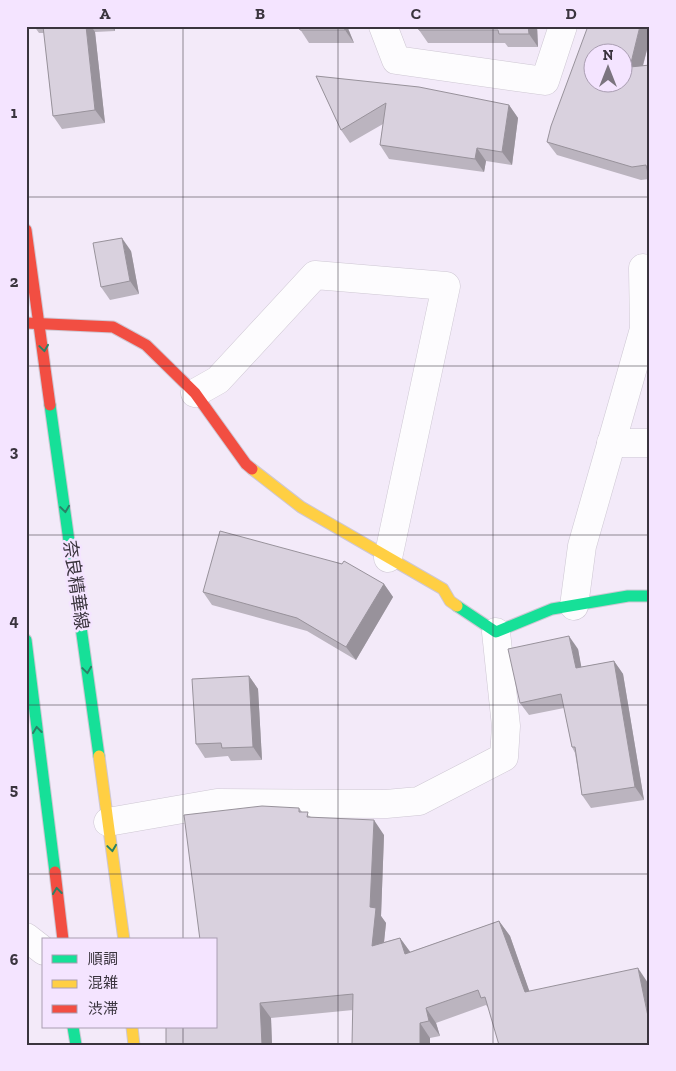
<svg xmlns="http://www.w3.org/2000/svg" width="676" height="1071" viewBox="0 0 676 1071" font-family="'Zilla Slab','Noto Sans JP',serif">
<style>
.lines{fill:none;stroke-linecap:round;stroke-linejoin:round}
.street-casing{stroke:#cec7d3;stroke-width:29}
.fast-casing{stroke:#cec7d3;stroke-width:13}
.slow-casing{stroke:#cec7d3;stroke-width:13}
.jam-casing{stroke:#cec7d3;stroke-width:13}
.street{stroke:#fdfcfe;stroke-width:28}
.fast{stroke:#16e098;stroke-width:11}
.slow{stroke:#ffcf43;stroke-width:11}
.jam{stroke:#f24e42;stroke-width:11}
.wall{fill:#bbb4bf}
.shaded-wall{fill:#98929b}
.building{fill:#d9d1de;stroke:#98929b;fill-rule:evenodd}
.oneway{stroke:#2a8166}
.grid{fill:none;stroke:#3a343e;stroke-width:1;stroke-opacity:0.55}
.labels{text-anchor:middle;stroke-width:5;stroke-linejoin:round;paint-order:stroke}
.street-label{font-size:18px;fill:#3a343e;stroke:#f4e4ff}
.neatline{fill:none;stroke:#3a343e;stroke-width:2}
.grid-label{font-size:16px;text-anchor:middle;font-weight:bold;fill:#3a343e}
</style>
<rect width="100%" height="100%" fill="#f3eaf9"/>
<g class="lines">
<g class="street-casing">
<g id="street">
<polyline points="383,26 396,60 545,81 563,26"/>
<polyline points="195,393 218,380 315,275 446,286 388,558"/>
<polyline points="611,443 650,443"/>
<polyline points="574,606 582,546 644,329 643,268"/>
<polyline points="108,822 217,803 386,804 419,801 504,757 506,726 496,632"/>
<polyline points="26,937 44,951"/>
</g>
</g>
<g class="fast-casing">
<g id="fast">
<polyline points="50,405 99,756"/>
<polyline points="457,606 496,632 552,609 628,596 650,596"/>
<polyline points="26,640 55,872"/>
<polyline points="73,1027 76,1045"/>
</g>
</g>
<g class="slow-casing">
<g id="slow">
<polyline points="252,469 301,507 443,589 450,601 457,606"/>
<polyline points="99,756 124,940"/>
<polyline points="132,1027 134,1045"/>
</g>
</g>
<g class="jam-casing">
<g id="jam">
<polyline points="26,230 50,405"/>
<polyline points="26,323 113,327 146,345 195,393 246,464 252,469"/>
<polyline points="55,872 63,940"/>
</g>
</g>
<use href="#street" class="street"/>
<use href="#fast" class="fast"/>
<use href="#slow" class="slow"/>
<use href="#jam" class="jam"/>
</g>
<g class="wall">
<polygon points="34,26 128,26 115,27 115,31 95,32 105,123 62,129 53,116 44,33 39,33"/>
<polygon points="298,26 347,26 354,43 309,43"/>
<polygon points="537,26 538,47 508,47 505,43 428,43 419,30"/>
<polygon points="650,26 650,38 643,66 649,179 641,180 557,155 547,142"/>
<polygon points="316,76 509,105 518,118 512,165 486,161 484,172 389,159 380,145 383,124 350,143 341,130"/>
<polygon points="131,251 139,294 110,300 101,287"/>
<polygon points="384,584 393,597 356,660 307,631 212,605 203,592"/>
<polygon points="578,649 581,667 614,661 623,674 644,800 591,808 582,795 575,753 572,747 564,708 529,715 520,703"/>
<polygon points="249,676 258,689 262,760 231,761 228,756 205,758 196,744"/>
<polygon points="299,808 302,812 311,817 384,835 381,916 386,923 384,942 400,938 410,952 499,921 510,936 529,991 648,983 650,991 650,1045 489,1009 486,1005 436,1023 440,1036 430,1038 430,1045 353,1010 271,1018 272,1045 166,1045"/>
</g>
<g class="shaded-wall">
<polygon points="86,26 91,26 95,32 105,123 95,110"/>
<polygon points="111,26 114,26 115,31"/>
<polygon points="343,26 347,26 354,43 345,30"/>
<polygon points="528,26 537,26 538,47 529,34"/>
<polygon points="640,26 650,26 650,38 639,80 630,67"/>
<polygon points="509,105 518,118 512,165 502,152"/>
<polygon points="477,148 486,161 484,172 475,159"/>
<polygon points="122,238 131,251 139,294 130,281"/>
<polygon points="384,584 393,597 356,660 346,647"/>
<polygon points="569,636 578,649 584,681 576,668"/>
<polygon points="614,661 623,674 644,800 635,787"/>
<polygon points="249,676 258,689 262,760 253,747"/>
<polygon points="374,820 384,835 381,916 386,923 382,961 372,946 370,907"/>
<polygon points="499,921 510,936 535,1007 525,992"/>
<polygon points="400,938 411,953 405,954"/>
<polygon points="638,968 648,983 650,991 650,1026"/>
<polygon points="260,1003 271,1018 272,1045 262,1045"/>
<polygon points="426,1008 436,1023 440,1036 429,1021"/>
<polygon points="420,1023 430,1038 430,1045 420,1045"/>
</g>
<g class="building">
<polygon points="43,26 86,26 95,110 53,116"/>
<polygon points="298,26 343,26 345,30 300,30"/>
<polygon points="418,26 528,26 529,34 499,34 498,30 419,30"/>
<path d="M588,26H640L630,67L650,65V181L646,165L632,167L547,142L551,126ZM594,52H624V82H594Z"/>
<polygon points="316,76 419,87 509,105 502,152 477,148 475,159 380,145 386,103 341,130"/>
<polygon points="122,238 130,281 101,287 93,243"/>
<polygon points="220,531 342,564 344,561 384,584 346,647 297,618 203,592"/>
<polygon points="569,636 576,668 614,661 635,787 582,795 575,747 572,747 561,694 520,703 508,649"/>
<polygon points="249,676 253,747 222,748 221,743 196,744 192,679"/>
<polygon points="262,806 299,808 299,812 308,812 307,817 374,820 370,907 376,908 372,946 400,938 405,954 499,921 525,992 638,968 650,1026 650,1045 499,1045 485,997 481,998 478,990 426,1008 429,1021 420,1023 420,1045 352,1045 353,994 260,1003 262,1045 166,1045 166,1027 216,1027 216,940 200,940 184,815"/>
</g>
<defs><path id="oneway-chevron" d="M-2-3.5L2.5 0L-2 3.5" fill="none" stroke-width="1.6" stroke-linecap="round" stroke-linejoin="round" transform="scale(1.25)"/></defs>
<g class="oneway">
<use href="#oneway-chevron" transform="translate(44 348) rotate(82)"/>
<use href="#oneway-chevron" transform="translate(65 509) rotate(82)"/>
<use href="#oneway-chevron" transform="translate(87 670) rotate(82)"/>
<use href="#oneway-chevron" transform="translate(37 730) rotate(-97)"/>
<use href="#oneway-chevron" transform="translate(112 848) rotate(82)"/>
<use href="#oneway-chevron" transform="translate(57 891) rotate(-97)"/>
</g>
<path class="grid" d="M183,26V940M338,26V1045M493,26V1045M26,197H650M26,366H650M26,535H650M26,705H650M26,874H650M183,1027V1045"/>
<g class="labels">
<g class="street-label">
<text transform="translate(76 585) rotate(82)" y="6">奈良精華線</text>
</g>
</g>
<rect width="676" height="1071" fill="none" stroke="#f4e4ff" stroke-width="55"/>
<rect x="42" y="938" width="175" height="90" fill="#f4e4ff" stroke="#aa9eb2"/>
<rect x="52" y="955" width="25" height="8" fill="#16e098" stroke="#aa9eb2"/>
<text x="88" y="964" font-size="15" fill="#3a343e">順調</text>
<rect x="52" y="980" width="25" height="8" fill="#ffcf43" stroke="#aa9eb2"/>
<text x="88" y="988" font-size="15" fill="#3a343e">混雑</text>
<rect x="52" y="1005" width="25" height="8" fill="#f24e42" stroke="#aa9eb2"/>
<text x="88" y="1014" font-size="15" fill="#3a343e">渋滞</text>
<g transform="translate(608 68)"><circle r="24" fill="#f4e4ff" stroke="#aa9eb2"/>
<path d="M0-4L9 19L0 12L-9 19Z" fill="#7b747f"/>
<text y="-8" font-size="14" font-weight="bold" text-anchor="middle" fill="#3a343e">N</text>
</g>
<rect x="28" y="28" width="620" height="1016" class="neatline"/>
<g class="grid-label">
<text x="105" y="19">A</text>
<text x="260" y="19">B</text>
<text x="416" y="19">C</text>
<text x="571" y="19">D</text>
<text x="14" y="118">1</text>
<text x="14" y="287">2</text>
<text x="14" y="457">3</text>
<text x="14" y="626">4</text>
<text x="14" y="795">5</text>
<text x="14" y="965">6</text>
</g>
</svg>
